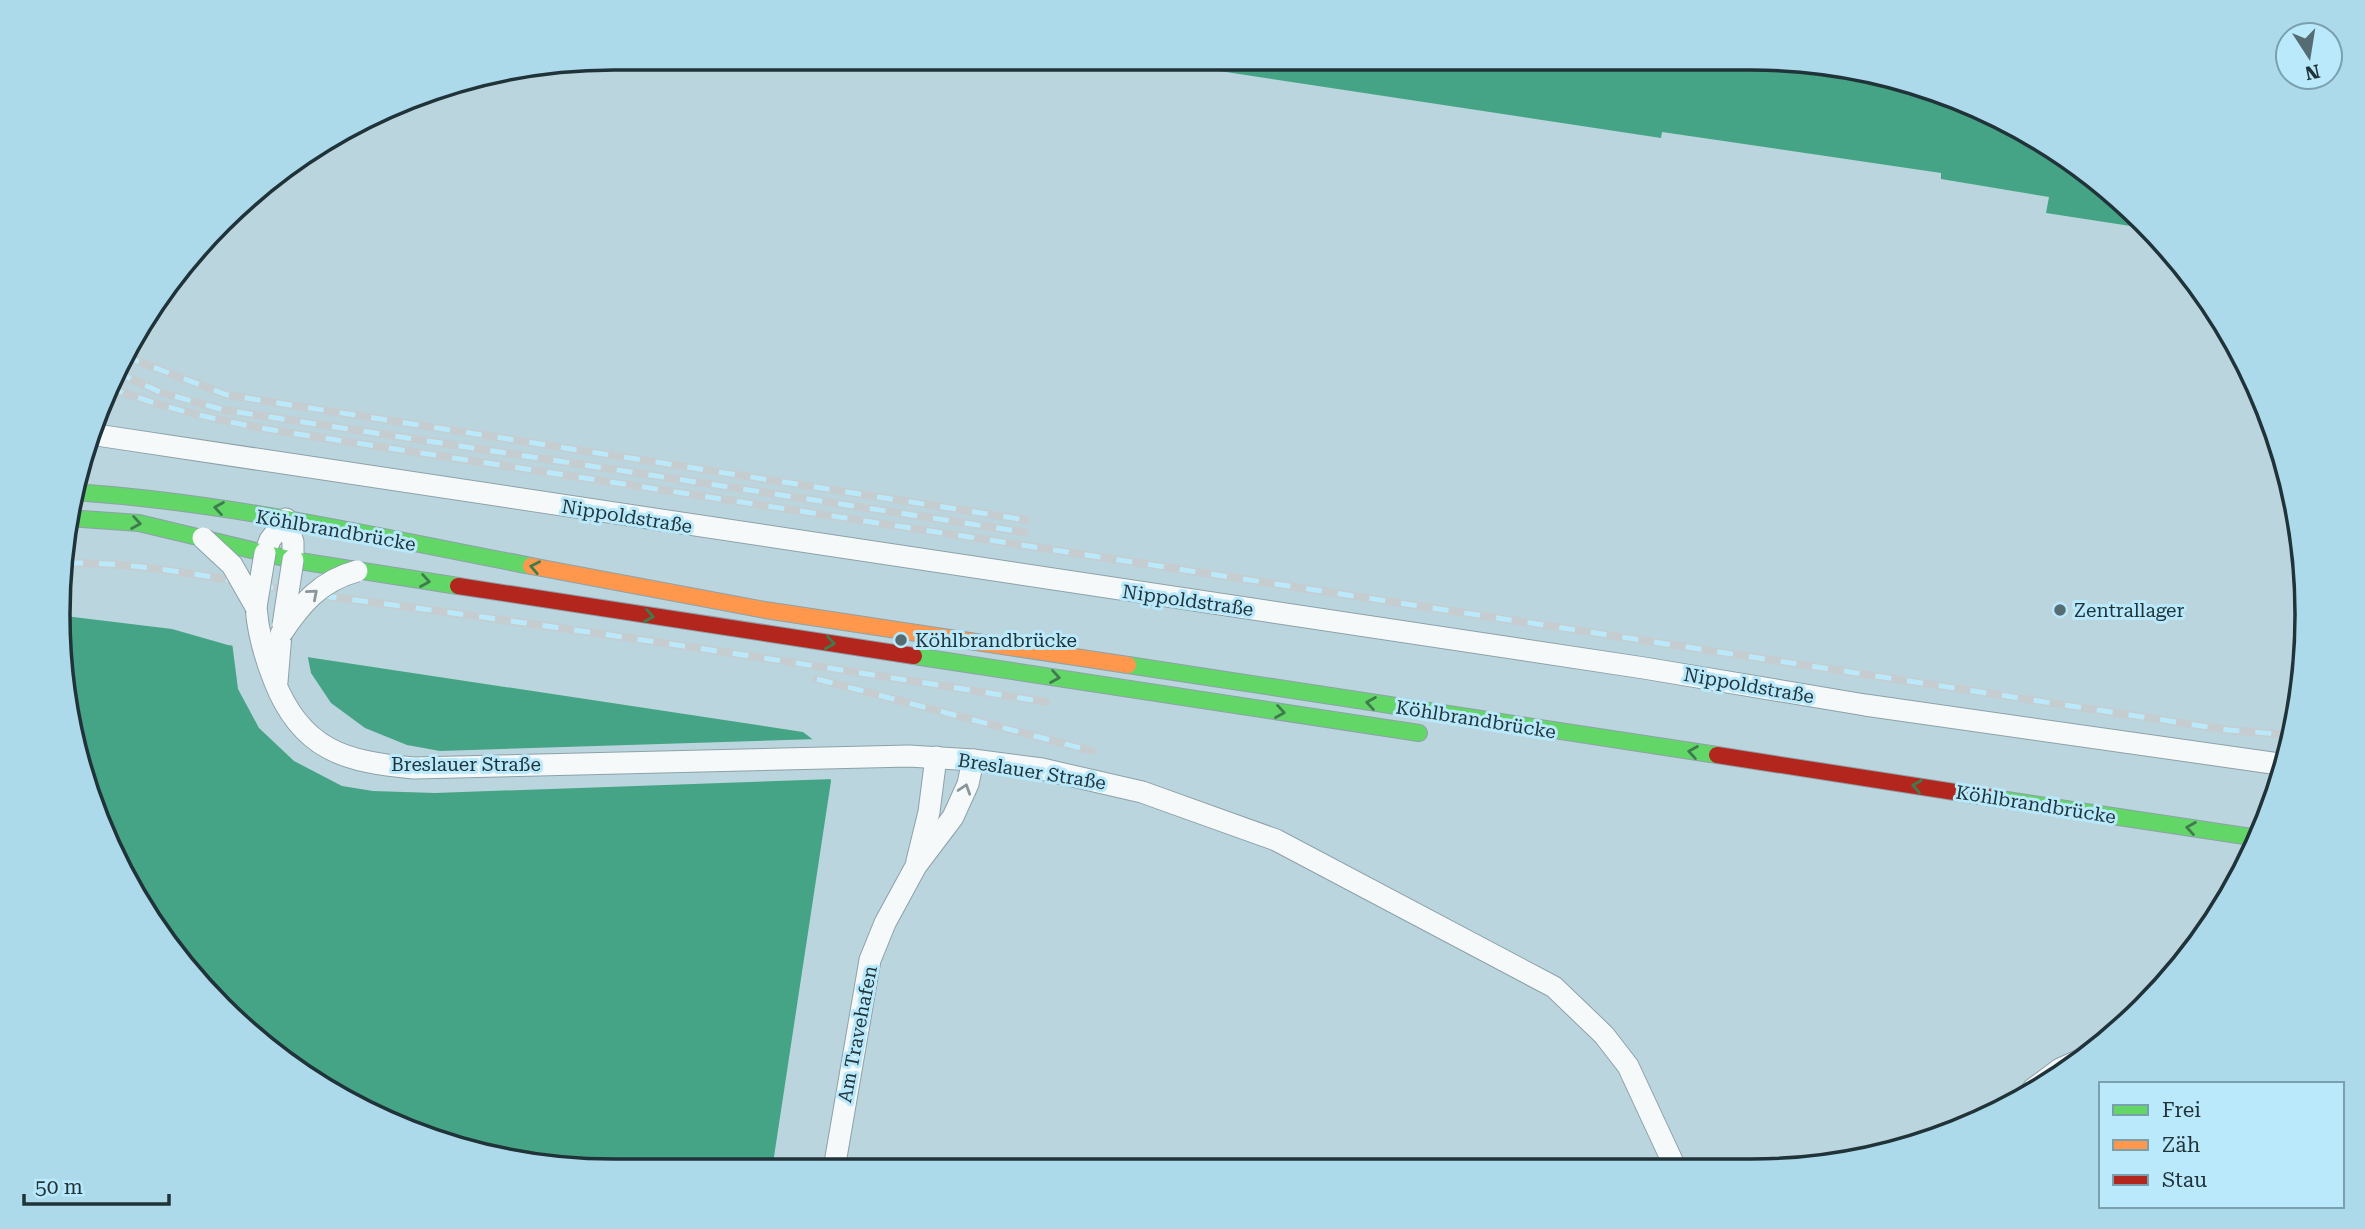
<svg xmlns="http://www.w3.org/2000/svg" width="2365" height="1229" viewBox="0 0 2365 1229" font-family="'Roboto Serif',serif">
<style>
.water{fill:#46a486}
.pier{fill:#bbd5de}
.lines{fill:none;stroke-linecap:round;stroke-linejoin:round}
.street-casing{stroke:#8da1a8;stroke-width:23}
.fast-casing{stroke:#8da1a8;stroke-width:18}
.slow-casing{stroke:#8da1a8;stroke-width:18}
.jam-casing{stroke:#8da1a8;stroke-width:18}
.street{stroke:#f5f9fa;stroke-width:21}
.fast{stroke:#63d668;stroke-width:16}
.slow{stroke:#ff974d;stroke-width:16}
.jam{stroke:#b3261e;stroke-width:16}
.rail-casing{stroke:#c5cdd0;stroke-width:8}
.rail{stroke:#b9e9fa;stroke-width:5;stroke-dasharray:16;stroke-linecap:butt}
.street-bridge-casing{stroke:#8da1a8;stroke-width:23;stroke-linecap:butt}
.street-bridge{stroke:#f5f9fa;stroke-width:21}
.oneway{stroke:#3e7c4e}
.oneway2{stroke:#8a969a}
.poi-dot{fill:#566c73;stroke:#b9e9fa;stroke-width:2.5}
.labels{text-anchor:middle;stroke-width:6;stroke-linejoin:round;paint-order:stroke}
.street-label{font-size:19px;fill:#1f3339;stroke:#b9e9fa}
.poi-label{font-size:19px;fill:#1f3339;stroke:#b9e9fa;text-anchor:start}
.rim{fill:none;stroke:#1f3339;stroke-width:3.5}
</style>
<rect width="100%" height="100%" fill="#bbd5de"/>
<g class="water">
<polygon points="1134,58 1787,59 1894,77 1996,115 2089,173 2150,229 2046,213 2049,197 1941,179 1941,173 1662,132 1661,138"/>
<polygon points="65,616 172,629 228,645 803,732 824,748 831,781 772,1170 578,1170 471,1152 369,1114 221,1008 115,861 63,688"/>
</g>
<polygon class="pier" points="232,642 307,653 311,673 331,703 365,728 407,745 440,751 818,739 827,747 834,779 435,793 373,791 342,786 294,761 259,728 238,689"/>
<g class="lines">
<g class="street-casing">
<g id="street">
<polyline points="90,434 1644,668 1865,705 2286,765"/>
<polyline points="265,553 270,540 286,519 293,542 293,560"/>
<path d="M256,607C258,633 264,655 274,680C301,750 345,762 414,768L909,756L973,760L1042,769L1142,792L1276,840L1554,987L1604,1035L1628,1066L1675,1167"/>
<polyline points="277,682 281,634"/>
<polyline points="917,861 929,812 936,757"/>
<polyline points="2033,1089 2060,1069 2089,1056"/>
<polyline points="834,1169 870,960 885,923 916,866 953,817 968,784 973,760"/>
</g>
</g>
<g class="fast-casing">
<g id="fast">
<path d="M73,492C227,502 380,537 531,566"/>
<polyline points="68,518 139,523 293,560 458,586"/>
<polyline points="914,656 1419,733"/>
<polyline points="1128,665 1717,755"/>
<polyline points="1993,798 2258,838"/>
</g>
</g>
<g class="slow-casing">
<polyline id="slow" points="531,566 765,610 1128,665"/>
</g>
<g class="jam-casing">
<g id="jam">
<polyline points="458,586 914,656"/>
<polyline points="1717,755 1993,798"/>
</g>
</g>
<use href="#street" class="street"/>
<use href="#fast" class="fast"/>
<use href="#slow" class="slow"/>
<use href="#jam" class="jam"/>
<g class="rail-casing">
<g id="rail">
<polyline points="124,356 227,395 1026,520"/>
<polyline points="116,372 160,392 224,410 1024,532"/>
<path d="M108,387C168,410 228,423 291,433L2228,730L2292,735"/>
<path d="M67,563C160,562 248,586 339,598C575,628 811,665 1046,702"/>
<polyline points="817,679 1092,751"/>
</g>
</g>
<use href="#rail" class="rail"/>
<g class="street-bridge-casing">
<g id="street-bridge">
<polyline points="203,538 232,565 256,607"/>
<polyline points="256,607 265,553"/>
<polyline points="283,625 293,560"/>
<path d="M281,634C301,604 320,581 357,571"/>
</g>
</g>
<use href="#street-bridge" class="street-bridge"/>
</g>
<defs><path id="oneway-chevron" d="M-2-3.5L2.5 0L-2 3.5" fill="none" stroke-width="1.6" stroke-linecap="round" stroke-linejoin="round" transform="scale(1.75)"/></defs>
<g class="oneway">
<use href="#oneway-chevron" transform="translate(219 508) rotate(-171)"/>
<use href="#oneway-chevron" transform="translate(136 523) rotate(9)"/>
<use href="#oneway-chevron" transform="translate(535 567) rotate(-169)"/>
<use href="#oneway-chevron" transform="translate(425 581) rotate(9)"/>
<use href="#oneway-chevron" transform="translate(649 616) rotate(9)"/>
<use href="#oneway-chevron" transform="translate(830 643) rotate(9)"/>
<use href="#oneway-chevron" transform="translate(1055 677) rotate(9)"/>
<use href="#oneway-chevron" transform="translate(1371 703) rotate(-171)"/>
<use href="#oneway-chevron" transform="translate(1280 712) rotate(9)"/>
<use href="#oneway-chevron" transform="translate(1693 752) rotate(-171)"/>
<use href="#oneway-chevron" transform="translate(1917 786) rotate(-171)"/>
<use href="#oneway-chevron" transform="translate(2191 828) rotate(-171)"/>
</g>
<g class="oneway2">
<use href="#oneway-chevron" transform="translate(313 594) rotate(-41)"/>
<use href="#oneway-chevron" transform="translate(965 789) rotate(-72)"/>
</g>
<g class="poi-dot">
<circle cx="2060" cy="610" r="7"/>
<circle cx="901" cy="640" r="7"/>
</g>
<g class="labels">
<g class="street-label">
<text transform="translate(627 516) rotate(9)" y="7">Nippoldstraße</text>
<text transform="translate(336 530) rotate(10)" y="7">Köhlbrandbrücke</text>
<text transform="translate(1188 600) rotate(8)" y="7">Nippoldstraße</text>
<text transform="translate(1749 685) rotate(10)" y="7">Nippoldstraße</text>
<text transform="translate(1476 719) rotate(9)" y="7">Köhlbrandbrücke</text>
<text x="466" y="771">Breslauer Straße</text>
<text transform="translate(1032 771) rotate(9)" y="7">Breslauer Straße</text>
<text transform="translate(2036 804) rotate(9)" y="7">Köhlbrandbrücke</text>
<text transform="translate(857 1034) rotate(-79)" y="7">Am Travehafen</text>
</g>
<g class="poi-label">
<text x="2074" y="617">Zentrallager</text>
<text x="915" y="647">Köhlbrandbrücke</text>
</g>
</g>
<path d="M0 0H2365V1229H0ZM614 70H1751A544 544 0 0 1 2295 614V615A544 544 0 0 1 1751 1159H614A544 544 0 0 1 70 615V614A544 544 0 0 1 614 70Z" fill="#addaeb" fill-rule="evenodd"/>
<path class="rim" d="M614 70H1751A544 544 0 0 1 2295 614V615A544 544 0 0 1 1751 1159H614A544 544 0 0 1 70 615V614A544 544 0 0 1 614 70Z"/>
<rect x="2099" y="1082" width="245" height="126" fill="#b9e9fa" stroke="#7ba0ad" stroke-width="2"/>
<rect x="2113" y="1105" width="35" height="10" fill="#63d668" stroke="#7ba0ad" stroke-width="2"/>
<text x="2162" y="1117" font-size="21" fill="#1f3339">Frei</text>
<rect x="2113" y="1140" width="35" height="10" fill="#ff974d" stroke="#7ba0ad" stroke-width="2"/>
<text x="2162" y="1152" font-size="21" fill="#1f3339">Zäh</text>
<rect x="2113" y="1175" width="35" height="10" fill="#b3261e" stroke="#7ba0ad" stroke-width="2"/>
<text x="2162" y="1187" font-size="21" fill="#1f3339">Stau</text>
<g transform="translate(2309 56) rotate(168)"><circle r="33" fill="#b9e9fa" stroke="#7ba0ad" stroke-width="2"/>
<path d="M0-5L12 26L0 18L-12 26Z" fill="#566c73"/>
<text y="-10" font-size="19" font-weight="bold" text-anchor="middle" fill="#1f3339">N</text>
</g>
<path d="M24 1194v10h145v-10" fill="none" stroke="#1f3339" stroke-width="3.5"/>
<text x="35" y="1194" font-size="21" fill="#1f3339" stroke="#b9e9fa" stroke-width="5" paint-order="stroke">50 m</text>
</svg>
